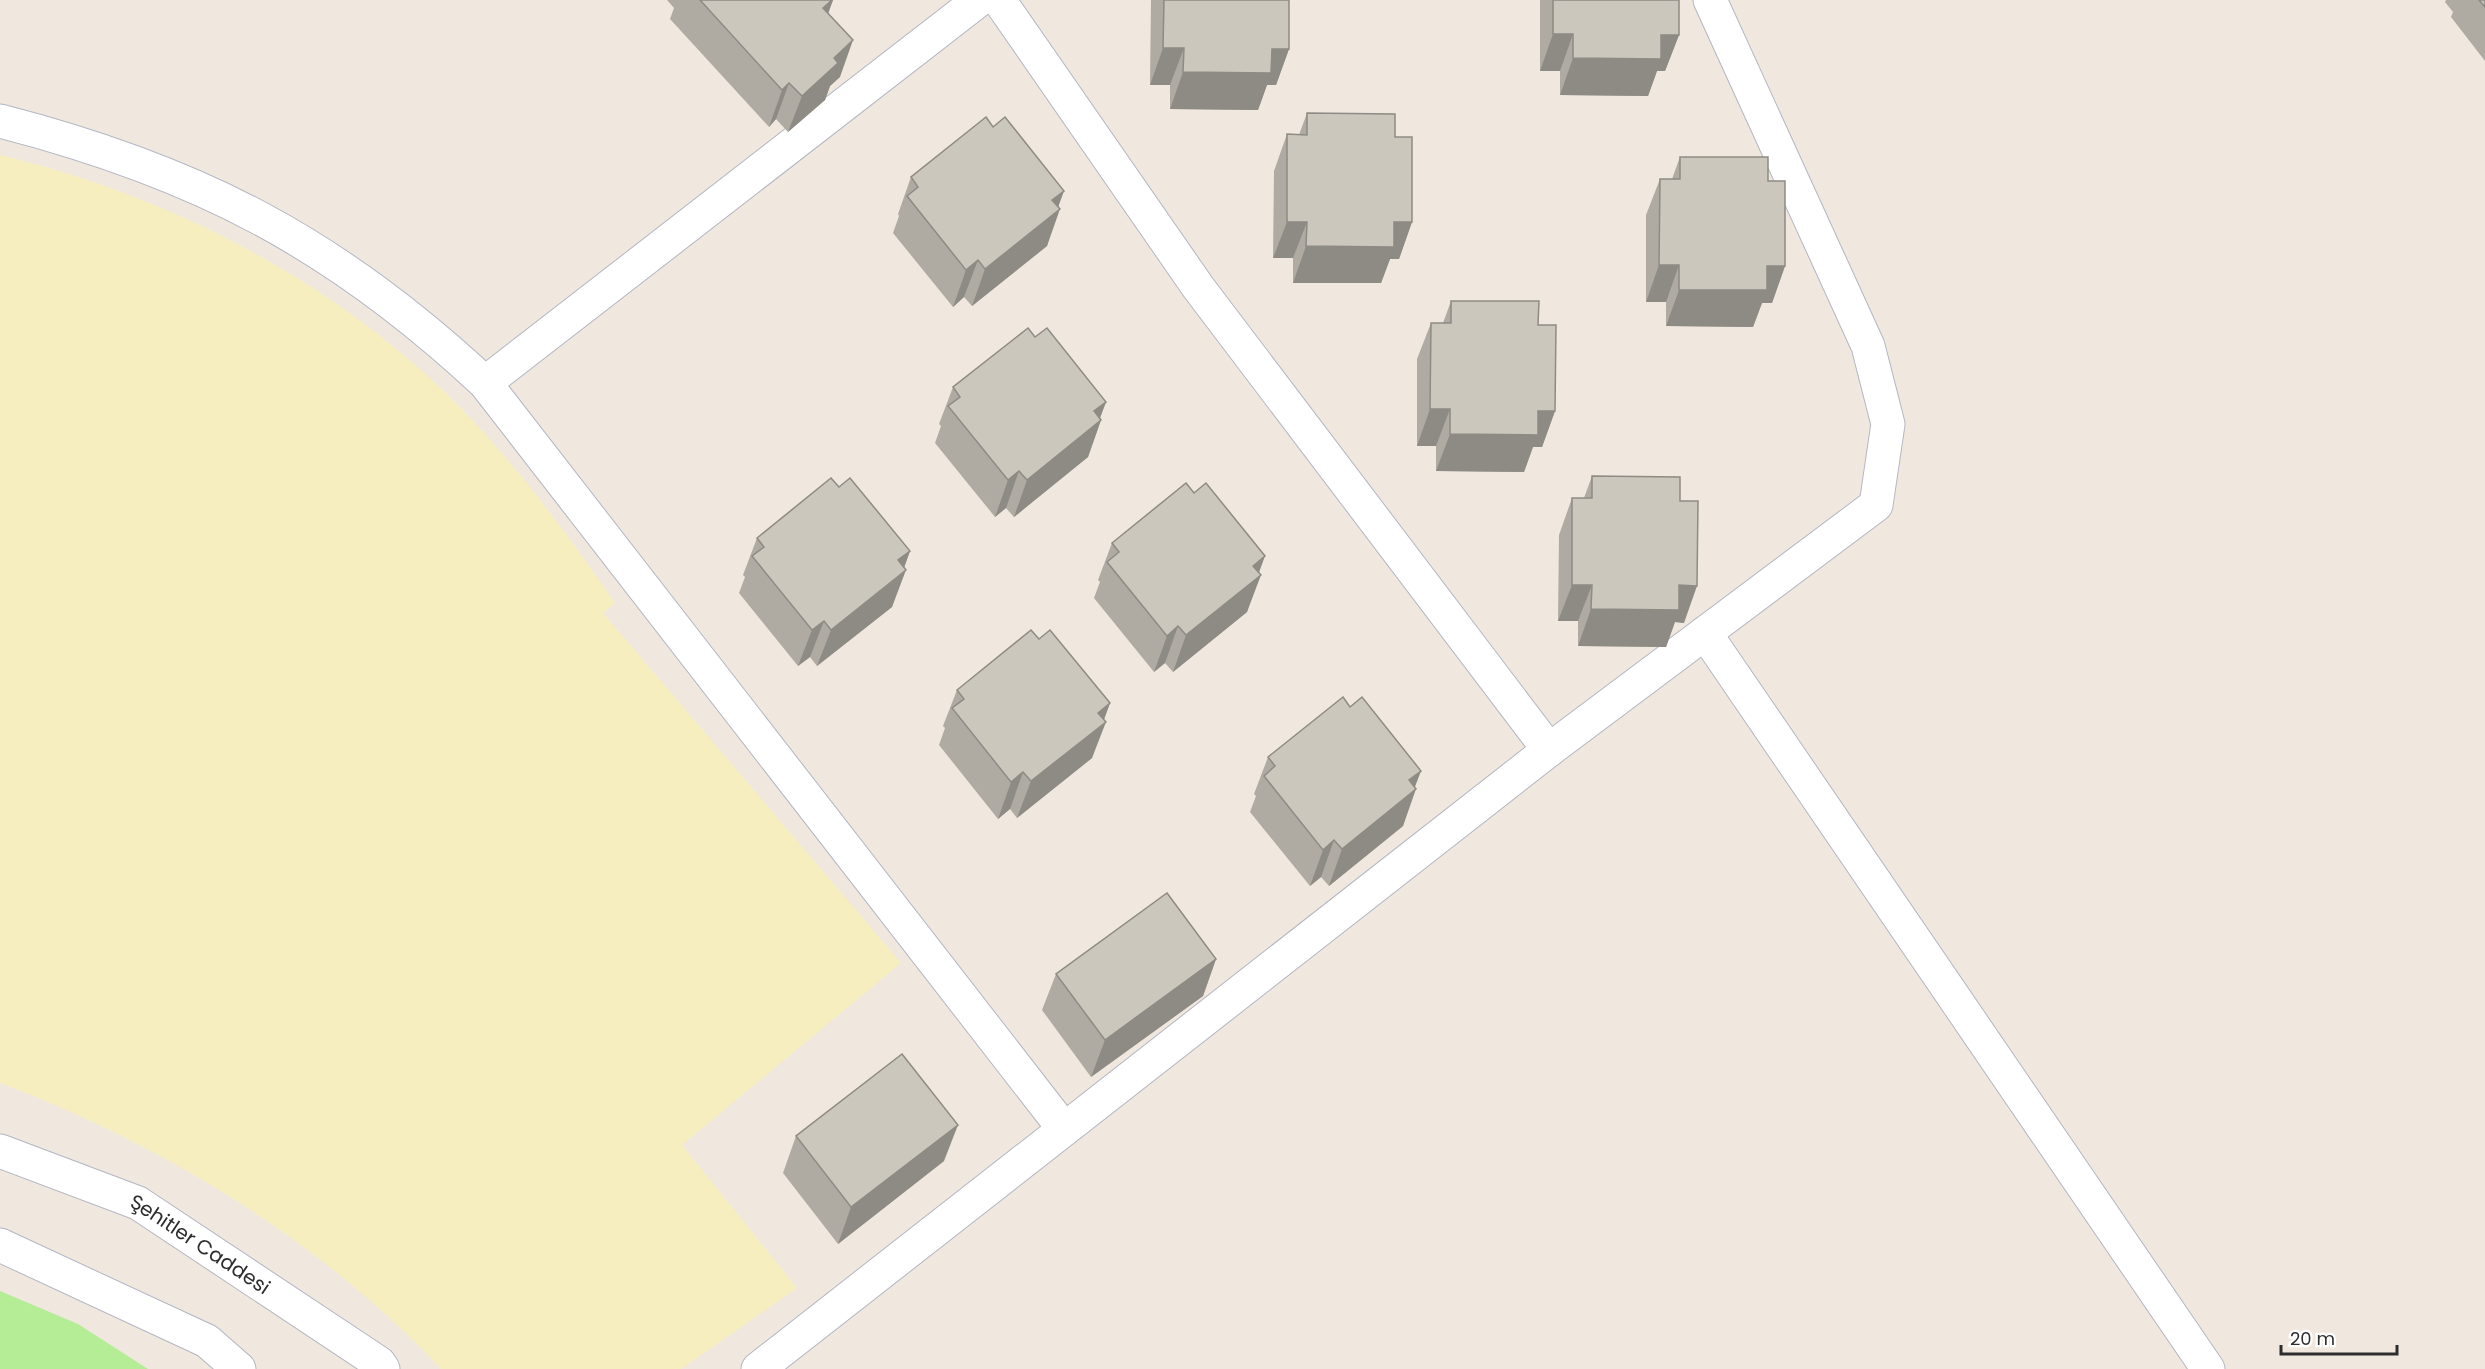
<svg xmlns="http://www.w3.org/2000/svg" width="2485" height="1369" viewBox="0 0 2485 1369" font-family="Poppins,sans-serif">
<style>
.green{fill:#b5ec96}
.sand{fill:#f7eec0}
.lines{fill:none;stroke-linecap:round;stroke-linejoin:round}
.minor-casing{stroke:#b3b6c2;stroke-width:35}
.tertiary-casing{stroke:#b3b6c2;stroke-width:35}
.minor{stroke:#fff;stroke-width:33}
.tertiary{stroke:#fff;stroke-width:33}
.wall{fill:#afaba3}
.shaded-wall{fill:#8e8b84}
.building{fill:#cbc7bd;stroke:#8e8b84;stroke-width:1.5}
.labels{text-anchor:middle;stroke-width:4.5;stroke-linejoin:round;paint-order:stroke}
.street-label{font-size:20px;fill:#2d2d2d;stroke:#fff}
</style>
<rect width="100%" height="100%" fill="#f0e8df"/>
<polygon class="green" points="0,1291 78,1324 148,1369 0,1369"/>
<path class="sand" d="M0,155C149,191 289,258 407,358C489,427 554,515 615,603L603,613L901,963L682,1145L797,1288L681,1369H441C320,1240 164,1145 0,1083Z"/>
<g class="lines">
<g class="minor-casing">
<g id="minor">
<polyline points="999,0 1198,287 1549,750"/>
<path d="M0,121C198,172 335,243 485,383L1064,1129"/>
<polyline points="485,383 979,0"/>
<polyline points="1705,633 2208,1369"/>
<polyline points="758,1369 1549,750 1876,505 1888,424 1868,346 1710,0"/>
</g>
</g>
<g class="tertiary-casing">
<g id="tertiary">
<path id="s1" d="M0,1151L138,1203L379,1363L383,1369"/>
<polyline points="0,1245 207,1341 239,1369"/>
</g>
</g>
<use href="#minor" class="minor"/>
<use href="#tertiary" class="tertiary"/>
</g>
<g class="wall">
<polygon points="667,0 833,0 828,14 840,77 830,86 825,100 788,132 776,119 769,127 670,19 674,8"/>
<polygon points="1151,0 1289,0 1289,49 1276,85 1267,85 1258,110 1170,109 1170,85 1150,85"/>
<polygon points="1540,0 1679,0 1679,35 1665,71 1657,71 1648,96 1560,95 1560,71 1540,71"/>
<polygon points="2446,0 2485,0 2485,61 2451,17 2453,12 2445,2"/>
<polygon points="1307,113 1395,137 1412,222 1399,259 1390,259 1381,283 1293,283 1293,258 1273,258 1274,171 1287,134 1299,135"/>
<polygon points="1680,157 1768,181 1785,266 1772,303 1762,303 1753,327 1666,326 1666,302 1646,302 1646,215 1660,179 1672,179"/>
<polygon points="911,177 1058,207 1047,246 972,306 964,297 953,307 893,233 899,216 898,214"/>
<polygon points="1451,301 1538,325 1555,411 1542,447 1533,447 1524,472 1436,471 1436,446 1417,446 1417,359 1431,323 1443,323"/>
<polygon points="1035,337 1106,402 1100,418 1101,420 1088,457 1014,517 1006,508 995,517 935,443 941,426 939,424 953,387"/>
<polygon points="1592,476 1680,501 1684,623 1675,622 1666,647 1578,646 1578,621 1558,621 1559,535 1572,498 1584,498"/>
<polygon points="839,487 910,551 904,568 892,607 817,666 810,657 798,666 739,593 745,577 743,575 757,538"/>
<polygon points="1112,543 1259,573 1247,612 1173,672 1165,663 1154,672 1094,598 1100,582 1098,580"/>
<polygon points="1039,639 1110,703 1104,719 1092,758 1017,818 1010,809 998,819 939,745 945,728 943,726 957,690"/>
<polygon points="1268,757 1415,787 1403,826 1329,886 1321,877 1310,886 1250,812 1256,796 1254,794"/>
<polygon points="1216,959 1203,996 1091,1077 1042,1010 1056,974"/>
<polygon points="796,1136 944,1161 838,1244 783,1173"/>
</g>
<g class="shaded-wall">
<polygon points="832,0 833,0 820,35 823,8"/>
<polygon points="1553,34 1573,34 1560,71 1540,71"/>
<polygon points="1661,35 1679,35 1665,71 1657,71 1648,96 1560,95 1573,58"/>
<polygon points="853,40 840,77 830,86 825,100 788,132 802,96 834,58"/>
<polygon points="1163,48 1184,48 1170,85 1150,85"/>
<polygon points="1272,49 1289,49 1276,85 1267,85 1258,110 1170,109 1183,72"/>
<polygon points="789,83 776,119 769,127 782,90"/>
<polygon points="1064,191 1056,213 1060,209 1047,246 972,306 985,269 1052,200"/>
<polygon points="1287,222 1307,222 1293,258 1273,258"/>
<polygon points="1394,222 1412,222 1399,259 1390,259 1381,283 1293,283 1306,246"/>
<polygon points="978,260 964,297 953,307 966,270"/>
<polygon points="1659,265 1679,265 1666,302 1646,302"/>
<polygon points="1767,266 1785,266 1772,303 1762,303 1753,327 1666,326 1679,290"/>
<polygon points="1106,402 1098,423 1101,420 1088,457 1014,517 1027,480 1094,411"/>
<polygon points="1430,409 1450,409 1436,446 1417,446"/>
<polygon points="1538,411 1555,411 1542,447 1533,447 1524,472 1436,471 1450,434"/>
<polygon points="1019,471 1006,508 995,517 1008,480"/>
<polygon points="910,551 902,573 906,570 892,607 817,666 831,630 898,560"/>
<polygon points="1265,556 1257,578 1261,575 1247,612 1173,672 1186,635 1253,566"/>
<polygon points="1572,585 1592,585 1578,621 1558,621"/>
<polygon points="1679,585 1697,586 1684,623 1675,622 1666,647 1578,646 1591,609"/>
<polygon points="824,621 810,657 798,666 812,630"/>
<polygon points="1178,626 1165,663 1154,672 1167,636"/>
<polygon points="1110,703 1102,725 1106,722 1092,758 1017,818 1031,781 1098,713"/>
<polygon points="1421,771 1413,792 1416,789 1403,826 1329,886 1342,849 1409,780"/>
<polygon points="1023,772 1010,809 998,819 1011,782"/>
<polygon points="1334,840 1321,877 1310,886 1323,850"/>
<polygon points="1216,959 1203,996 1091,1077 1105,1040"/>
<polygon points="958,1125 944,1161 838,1244 851,1207"/>
</g>
<g class="building">
<polygon points="700,0 832,0 823,8 853,40 834,58 838,63 802,96 789,83 782,90"/>
<polygon points="1164,0 1289,0 1289,49 1272,49 1271,73 1183,72 1184,48 1163,48"/>
<polygon points="1553,0 1679,0 1679,35 1661,35 1661,59 1573,58 1573,34 1553,34"/>
<polygon points="2479,0 2485,0 2485,7"/>
<polygon points="1307,113 1395,114 1395,137 1412,137 1412,222 1394,222 1394,247 1306,246 1307,222 1287,222 1287,134 1307,135"/>
<polygon points="986,117 993,127 1005,117 1064,191 1052,200 1060,209 985,269 978,260 966,270 907,196 918,187 911,177"/>
<polygon points="1680,157 1768,157 1768,181 1785,181 1785,266 1767,266 1767,290 1679,290 1679,265 1659,265 1660,179 1680,179"/>
<polygon points="1451,301 1539,301 1538,325 1556,325 1555,411 1538,411 1538,435 1450,434 1450,409 1430,409 1431,323 1451,323"/>
<polygon points="1028,328 1035,337 1047,328 1106,402 1094,411 1101,420 1027,480 1019,471 1008,480 948,406 960,397 953,387"/>
<polygon points="1592,476 1680,477 1680,501 1698,501 1697,586 1679,585 1679,610 1591,609 1592,585 1572,585 1572,498 1592,498"/>
<polygon points="831,478 839,487 850,478 910,551 898,560 906,570 831,630 824,621 812,630 752,556 764,547 757,538"/>
<polygon points="1186,483 1194,493 1206,483 1265,556 1253,566 1261,575 1186,635 1178,626 1167,636 1107,562 1119,552 1112,543"/>
<polygon points="1031,630 1039,639 1050,630 1110,703 1098,713 1106,722 1031,781 1023,772 1011,782 952,708 964,699 957,690"/>
<polygon points="1343,697 1350,707 1362,697 1421,771 1409,780 1416,789 1342,849 1334,840 1323,850 1264,776 1275,766 1268,757"/>
<polygon points="1167,893 1216,959 1105,1040 1056,974"/>
<polygon points="902,1054 958,1125 851,1207 796,1136"/>
</g>
<g class="labels">
<g class="street-label">
<text dy="7" stroke="none"><textPath href="#s1" startOffset="222">Şehitler Caddesi</textPath></text>
</g>
</g>
<path d="M2281 1345v9h116v-9" fill="none" stroke="#2d2d2d" stroke-width="3"/>
<text x="2290" y="1345" font-size="18" fill="#2d2d2d" stroke="#ffffff" stroke-width="4.5" paint-order="stroke">20 m</text>
</svg>
